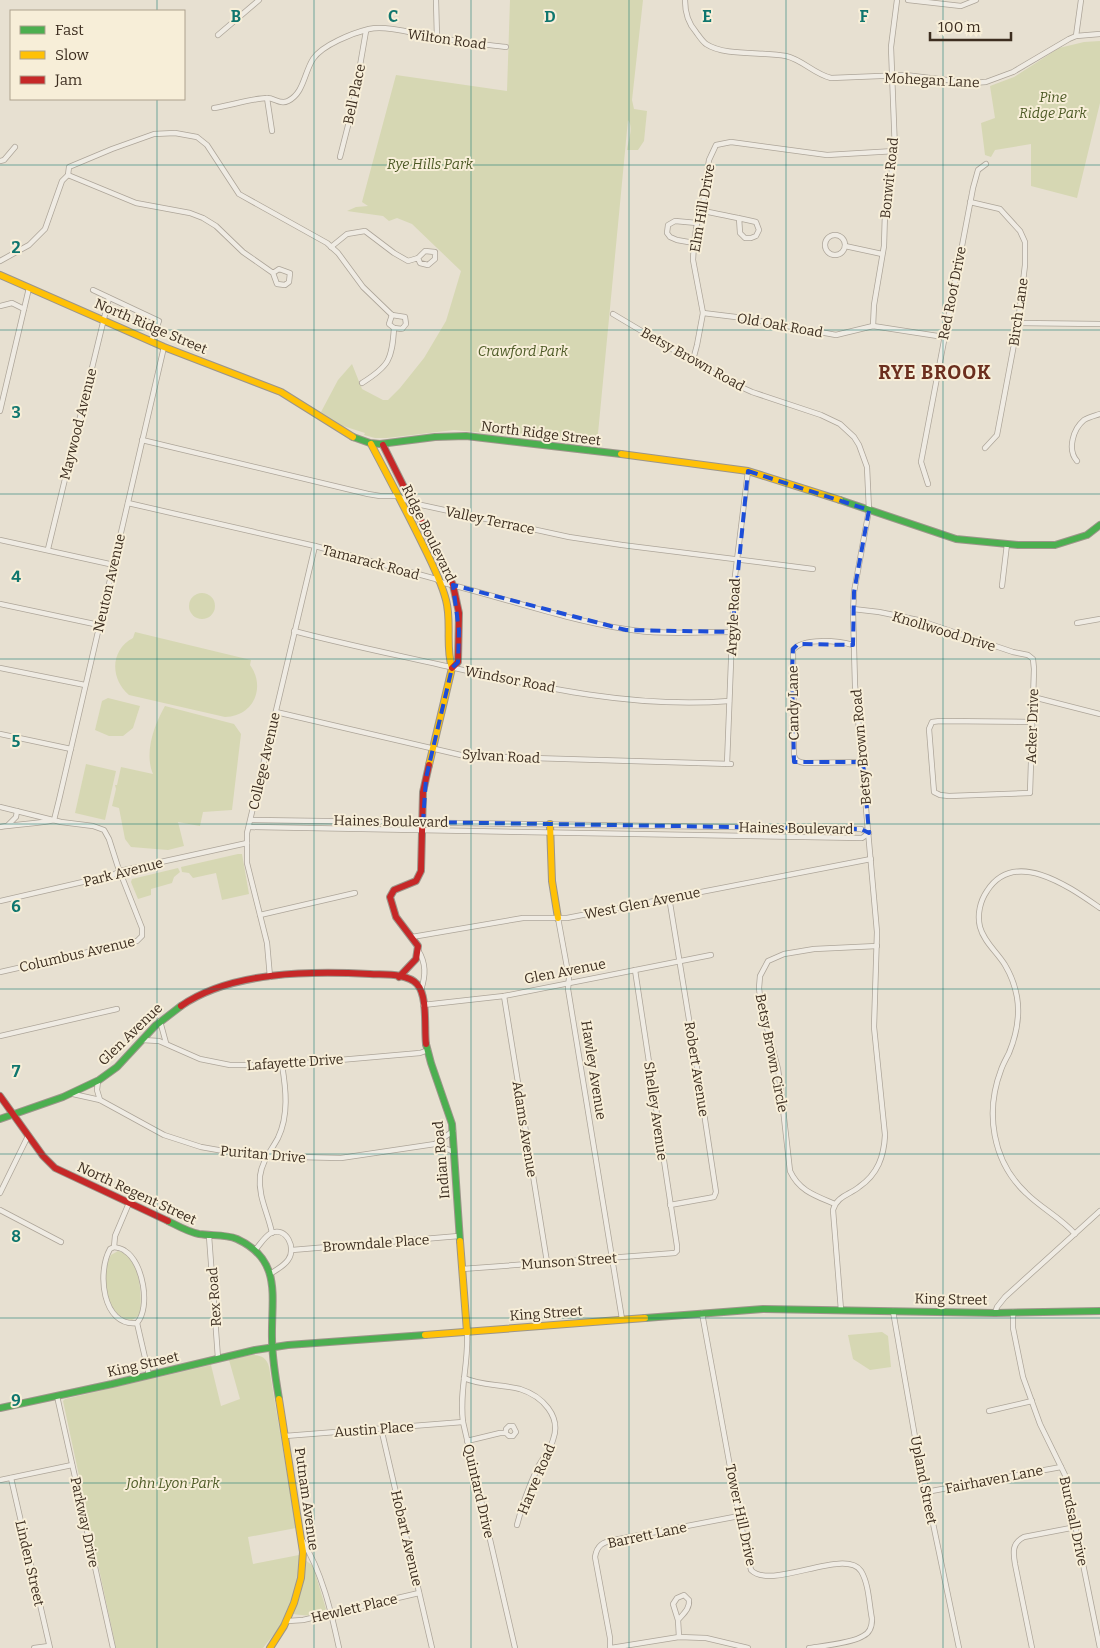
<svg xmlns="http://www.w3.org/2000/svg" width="1100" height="1648" viewBox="0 0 1100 1648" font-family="Bitter,serif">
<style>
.green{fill:#d6d7b3}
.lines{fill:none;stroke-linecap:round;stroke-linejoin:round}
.street-casing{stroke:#ada599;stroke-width:6}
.fast-casing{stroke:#9c958a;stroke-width:8}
.slow-casing{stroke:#9c958a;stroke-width:8}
.jam-casing{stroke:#9c958a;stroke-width:8}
.street{stroke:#efebe3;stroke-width:4.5}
.fast{stroke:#4caf50;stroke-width:6}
.slow{stroke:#ffc107;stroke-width:6}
.jam{stroke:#c62828;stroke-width:6}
.marked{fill:none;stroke:#1d4ed8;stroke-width:4;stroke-dasharray:10 6;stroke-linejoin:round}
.grid{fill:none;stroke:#0f766e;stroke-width:1;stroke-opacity:0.55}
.labels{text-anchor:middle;stroke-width:4;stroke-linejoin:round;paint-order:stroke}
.street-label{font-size:14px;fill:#3d2e20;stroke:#f7eed8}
.park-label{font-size:14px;font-style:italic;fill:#4d5a26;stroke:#f7eed8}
.district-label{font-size:19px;font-weight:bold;letter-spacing:1px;fill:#6b2e1e;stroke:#f7eed8}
.grid-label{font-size:16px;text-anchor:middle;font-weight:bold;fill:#0f766e;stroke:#f7eed8;stroke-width:4;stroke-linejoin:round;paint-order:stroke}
</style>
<rect width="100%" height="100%" fill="#e7e0d1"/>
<g class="green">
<path d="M510,0H643L632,100L634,109L647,111L644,141L638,150H627C628,141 634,128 628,120L597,444L454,430L387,438H375L364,435L365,433L343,426L321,412L338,380L352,364L362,389L383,400H388L400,388L424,358L446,321L461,271L412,224L397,218L389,221L383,216L347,211L356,207L368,206L362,202L396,75L507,91Z"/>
<polygon points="1100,41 1100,103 1077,198 1031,186 1031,144 995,150 991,157 985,155 981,123 995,118 990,86 1014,77 1059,48 1084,42"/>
<circle cx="202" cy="606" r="13"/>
<path d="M135,632L251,660L250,665C266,687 254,716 225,717L129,695C110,679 110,650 133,638Z"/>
<polygon points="108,698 140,706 133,728 123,736 109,736 95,730 102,701"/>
<path d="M165,706L234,724L241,734L232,810L203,812L200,826L178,822L184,846L168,850L131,847L125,839L119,808L112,806L116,789L115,785H117L121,767L153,774C144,753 154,725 165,706Z"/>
<polygon points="86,764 116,771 105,820 75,813"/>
<polygon points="238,854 242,854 249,894 222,900 216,873 193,878 189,873 182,872 181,867"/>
<polygon points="178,868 180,872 174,877 172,883 151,889 151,895 138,899 131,882 132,879"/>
<path d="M118,1251C141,1255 142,1297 140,1315L132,1320C112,1320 104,1291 105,1274C106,1267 108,1261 111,1255Z"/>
<polygon points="882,1332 888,1336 891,1367 870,1370 853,1359 848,1335"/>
<path d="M252,1355C261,1355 267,1358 269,1367L296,1528L248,1537L253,1564L299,1555L313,1566L326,1609C317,1618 298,1616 287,1612L278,1629L263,1648H116L63,1401L65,1399L211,1365L221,1406L240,1399L229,1360Z"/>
</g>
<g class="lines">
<g class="street-casing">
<g id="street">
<polyline points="436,0 437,38"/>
<path d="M685,0C685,12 688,23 696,32C699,36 702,41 706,44C726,57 763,51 786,56C803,60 814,74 831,78L905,75L972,83L986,82L1013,72L1069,39L1076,36L1100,34"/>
<polyline points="908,0 961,6 976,0"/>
<polyline points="218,35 259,0"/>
<polyline points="1076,36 1081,0"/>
<polyline points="267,98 272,131"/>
<path d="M214,108C228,106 254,98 267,98C275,98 280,105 288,101C304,93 304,73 313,59C322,45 353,33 369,29C386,25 416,34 434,37C458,42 482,44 506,47"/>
<polyline points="340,157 353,106 366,31"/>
<polyline points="0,161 4,160 15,147"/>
<polyline points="68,175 136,203 190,213 203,218 216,226 243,252 273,273 277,284 285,285 289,282 290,273 279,269 273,273"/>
<polyline points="970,202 1000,209 1020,231 1025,242 1025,265 1018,323 997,435 985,448"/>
<path d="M702,211C720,214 738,218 756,222L759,230L756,236L751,238H745L740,233L739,218"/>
<circle cx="835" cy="245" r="10"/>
<polyline points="694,243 677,240 670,237 667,233 668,225 675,221 697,223"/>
<polyline points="845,246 882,254"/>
<polyline points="331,247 347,234 365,231 394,253 408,261 418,258 425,251 435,252 435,259 428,265 420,263 418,258"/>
<polyline points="0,261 29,245 45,229 62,181 68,175 69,167 112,149 154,134 175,133 197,137 207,145 239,194 327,243 338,253 363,287 392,315"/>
<polyline points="93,290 159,321 151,341"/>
<polyline points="0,306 12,303 24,309"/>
<polyline points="703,313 744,318 836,335 873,326 944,337"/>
<path d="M613,314L719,377L752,392L821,415L840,424L854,437L859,445L867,467L869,510L854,592L853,611L855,685L877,932L874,1027L885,1135C884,1156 878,1174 859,1187C849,1195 837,1196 833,1210L841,1310"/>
<polyline points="392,315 405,317 406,324 402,329 394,328"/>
<polyline points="1018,323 1100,324"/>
<polyline points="873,326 874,305 884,246 885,212 895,151 891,47 897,0"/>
<polyline points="693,360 697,345 703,313 693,260 694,243 697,223 702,211 709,160 716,145 731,142 827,155 895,151"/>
<path d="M362,383C389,366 392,360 394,328L389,324L392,315"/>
<polyline points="0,411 29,288"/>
<polyline points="142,440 368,494 380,496 397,496 412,503 569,537 622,545 813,569"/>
<path d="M1077,461C1067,450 1073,429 1084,420C1089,417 1094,416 1100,414"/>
<polyline points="928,484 921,462 973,188 978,170 986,164"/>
<path d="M128,503L315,546L436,579L440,582C502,597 562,619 625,629C659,635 697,632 732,632"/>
<polyline points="0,540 114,565"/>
<polyline points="48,549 109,298"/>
<polyline points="1002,586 1007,544"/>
<polyline points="0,604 99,625"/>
<polyline points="853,609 879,612 918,620 1013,652 1028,655 1033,659 1034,669 1030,793 949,796 940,795 934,792 929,729 932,722 940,721 1032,722"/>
<polyline points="1077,623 1100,619"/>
<path d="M294,631C343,644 392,654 441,665C535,686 632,709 729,701"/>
<path d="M853,645C839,641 803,637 793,650L794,755C795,761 799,762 805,763L863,762"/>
<polyline points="0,668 85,685"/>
<polyline points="1033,697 1100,714"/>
<polyline points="276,712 465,756 731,764"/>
<polyline points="0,734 71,749"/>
<polyline points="727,764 734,584 748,471"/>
<polyline points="0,807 61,822 93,826 104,830 109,839 118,867 142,928 142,936 137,941 0,972"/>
<polyline points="8,825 16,817 17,811"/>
<path d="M0,827C18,824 36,824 54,820L59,800L164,347"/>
<polyline points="249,827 862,838 869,833 861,829 251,820"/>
<polyline points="669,897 701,1093 716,1192 714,1197 709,1198 670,1205"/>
<polyline points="0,901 113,875 120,871 247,843"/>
<polyline points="260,915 355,893"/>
<polyline points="558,918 569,978 568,989 622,1319"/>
<polyline points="412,937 523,918 567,918 871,859"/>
<path d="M418,950C426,963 426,975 421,990"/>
<polyline points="270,977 267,943 247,863 247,833 315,546"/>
<polyline points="504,996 547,1262"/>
<polyline points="423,1005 504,996 711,955"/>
<polyline points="160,1021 166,1043"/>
<polyline points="0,1036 117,1009"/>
<polyline points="142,1040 159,1041 200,1059 230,1065 282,1065 420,1053 428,1050"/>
<polyline points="98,1081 97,1090 100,1100"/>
<polyline points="73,1094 100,1100 164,1135 201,1147 252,1156 341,1158 435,1144 453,1131"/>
<polyline points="435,1144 454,1152"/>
<polyline points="0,1193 28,1136"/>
<path d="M835,1204C816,1196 799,1191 790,1171L781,1091L778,1069L761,1005L759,988L760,976L768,961L784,954L814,949L877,946"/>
<polyline points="0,1210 61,1242"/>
<path d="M272,1233C268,1213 258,1197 260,1176C262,1161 271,1151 278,1138C289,1115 286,1089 282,1065"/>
<path d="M1075,1234C1061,1218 1041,1208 1026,1193C992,1161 985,1112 1001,1070C1003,1064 1006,1059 1009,1053C1016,1036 1020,1015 1017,997C1015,986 1011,975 1005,965C997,952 984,942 980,927C977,915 980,901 987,891C1015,847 1071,888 1100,908"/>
<polyline points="209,1236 218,1358"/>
<path d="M114,1247C118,1248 122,1248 125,1251C143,1262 151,1307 137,1323C102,1327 97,1272 110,1249L114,1247L115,1236L129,1203"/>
<path d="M255,1250C260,1245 264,1237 271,1233C286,1226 297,1248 288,1260C284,1266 276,1270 270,1274"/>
<polyline points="292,1250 459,1236"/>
<polyline points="462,1269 675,1253 677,1251 677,1246 635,970"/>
<polyline points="893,1311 915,1437 959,1648"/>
<polyline points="1013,1312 1013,1328 1023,1377 1040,1424 1065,1475 1100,1648"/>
<path d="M702,1313L739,1516L751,1570C771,1591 845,1547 861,1571C869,1584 869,1604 872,1619C872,1626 870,1633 863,1636C853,1643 822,1646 809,1648"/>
<polyline points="995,1313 997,1307 1005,1297 1100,1211"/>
<polyline points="137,1323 149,1375"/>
<path d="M467,1332C469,1363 459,1390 463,1422L515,1648"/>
<path d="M464,1378C481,1386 501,1384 520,1389C542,1396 562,1416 553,1440C550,1450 543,1458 538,1467C529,1486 522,1505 517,1525"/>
<polyline points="57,1396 113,1648"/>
<polyline points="989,1411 1032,1401"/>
<polyline points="381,1428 432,1648"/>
<polyline points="285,1436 463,1422"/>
<polyline points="467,1441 500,1433 506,1433 509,1436 513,1436 516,1432 513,1426 509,1426 506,1429 506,1433"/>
<polyline points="11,1478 50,1648"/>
<polyline points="0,1480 72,1465"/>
<polyline points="926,1492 1061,1467"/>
<path d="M302,1540C322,1572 331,1611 339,1648"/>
<path d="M678,1620C683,1614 690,1609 689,1600L684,1595L677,1598L673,1604L678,1620L679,1637"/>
<polyline points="288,1621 303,1620 419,1593"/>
<polyline points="34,1648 49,1646"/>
<path d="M610,1648V1638L595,1557C597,1545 603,1542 614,1540L739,1516"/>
<polyline points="611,1648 679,1637 706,1638 748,1648"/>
<path d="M1032,1648L1015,1564C1013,1552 1012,1543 1024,1537L1076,1527"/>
</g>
</g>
<g class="fast-casing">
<g id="fast">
<polyline points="353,437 370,443 380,444 435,437 466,436 621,454"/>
<polyline points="840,500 956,539 1018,545 1055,545 1087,535 1100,525"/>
<polyline points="426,1044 431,1063 452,1124 460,1241"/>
<polyline points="0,1119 63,1097 99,1080 117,1067 155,1026 181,1006"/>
<path d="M168,1221C178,1226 188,1232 199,1234C212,1236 225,1234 237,1239C283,1260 271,1298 272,1338C272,1359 276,1379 279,1399"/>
<polyline points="645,1318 763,1309 995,1313 1100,1311"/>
<polyline points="0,1408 112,1384 255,1350 288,1345 425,1335"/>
</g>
</g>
<g class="slow-casing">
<g id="slow">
<polyline points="0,275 164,347 281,392 353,437"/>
<path d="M371,444C389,478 407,512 424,547C432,563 441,581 446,600C452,622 445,646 452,668L429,765"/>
<polyline points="621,454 748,471 840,500"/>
<polyline points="550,824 552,881 558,918"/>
<polyline points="460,1241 467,1332"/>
<polyline points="425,1335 645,1318"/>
<polyline points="270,1648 284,1626 294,1603 301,1578 303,1552 279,1399"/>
</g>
</g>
<g class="jam-casing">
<g id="jam">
<polyline points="383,445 453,585 459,613 458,662 452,668"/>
<polyline points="399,977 416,959 418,946 396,917 390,897 394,890 416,881 421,871 423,792 429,765"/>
<path d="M181,1006C231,971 311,971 370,974C384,975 407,973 417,984C428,996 424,1028 426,1044"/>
<polyline points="0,1096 43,1156 55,1168 168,1221"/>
</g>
</g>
<use href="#street" class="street"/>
<use href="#fast" class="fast"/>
<use href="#slow" class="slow"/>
<use href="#jam" class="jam"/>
</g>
<path class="marked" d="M748,471L869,510L854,592L853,645L798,644L793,649L792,673L794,762H863L869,833L861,829L423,822L426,778L452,668L458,662L459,631L453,585L626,630L732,632Z"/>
<path class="grid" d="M157,0V11M314,0V1648M471,0V1648M629,0V1648M786,0V1648M943,0V1648M157,99V1648M0,165H1100M0,330H1100M0,494H1100M0,659H1100M0,824H1100M0,989H1100M0,1154H1100M0,1318H1100M0,1483H1100"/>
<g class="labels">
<g class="street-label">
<text transform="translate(447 39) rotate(8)" y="5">Wilton Road</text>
<text transform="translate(932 80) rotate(3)" y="5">Mohegan Lane</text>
<text transform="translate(354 94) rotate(-78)" y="5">Bell Place</text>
<text transform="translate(889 178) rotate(-84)" y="5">Bonwit Road</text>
<text transform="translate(702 208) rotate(-80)" y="5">Elm Hill Drive</text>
<text transform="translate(952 293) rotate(-79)" y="5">Red Roof Drive</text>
<text transform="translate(1018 312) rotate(-82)" y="5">Birch Lane</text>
<text transform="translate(780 325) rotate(10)" y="5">Old Oak Road</text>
<text transform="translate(151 326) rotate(23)" y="5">North Ridge Street</text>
<text transform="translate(693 359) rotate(29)" y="5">Betsy Brown Road</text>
<text transform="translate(78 424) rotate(-76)" y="5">Maywood Avenue</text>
<text transform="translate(541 433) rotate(7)" y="5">North Ridge Street</text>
<text transform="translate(490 520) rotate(12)" y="5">Valley Terrace</text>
<text transform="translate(429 533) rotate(64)" y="5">Ridge Boulevard</text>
<text transform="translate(371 562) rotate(15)" y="5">Tamarack Road</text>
<text transform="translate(109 583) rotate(-77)" y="5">Neuton Avenue</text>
<text transform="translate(733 617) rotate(-87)" y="5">Argyle Road</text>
<text transform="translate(944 631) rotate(17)" y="5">Knollwood Drive</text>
<text transform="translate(510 679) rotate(11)" y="5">Windsor Road</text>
<text transform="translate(793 703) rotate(-91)" y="5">Candy Lane</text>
<text transform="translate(1032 726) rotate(-88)" y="5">Acker Drive</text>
<text transform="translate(861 747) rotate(-95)" y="5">Betsy Brown Road</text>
<text transform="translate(501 756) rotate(3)" y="5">Sylvan Road</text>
<text transform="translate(264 761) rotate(-77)" y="5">College Avenue</text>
<text transform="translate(391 821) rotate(1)" y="5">Haines Boulevard</text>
<text transform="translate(796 828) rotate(1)" y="5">Haines Boulevard</text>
<text transform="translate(123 872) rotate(-14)" y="5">Park Avenue</text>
<text transform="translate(642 903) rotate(-11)" y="5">West Glen Avenue</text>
<text transform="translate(77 954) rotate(-13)" y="5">Columbus Avenue</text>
<text transform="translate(565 971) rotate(-11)" y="5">Glen Avenue</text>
<text transform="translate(130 1034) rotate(-44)" y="5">Glen Avenue</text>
<text transform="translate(772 1053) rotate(79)" y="5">Betsy Brown Circle</text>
<text transform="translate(295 1062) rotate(-4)" y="5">Lafayette Drive</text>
<text transform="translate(697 1069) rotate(81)" y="5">Robert Avenue</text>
<text transform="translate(594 1070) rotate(81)" y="5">Hawley Avenue</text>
<text transform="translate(656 1111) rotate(82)" y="5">Shelley Avenue</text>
<text transform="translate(525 1129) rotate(81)" y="5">Adams Avenue</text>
<text transform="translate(263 1154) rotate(5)" y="5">Puritan Drive</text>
<text transform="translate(441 1160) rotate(-95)" y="5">Indian Road</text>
<text transform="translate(137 1193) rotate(25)" y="5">North Regent Street</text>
<text transform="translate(376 1243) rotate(-4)" y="5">Browndale Place</text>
<text transform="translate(569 1261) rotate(-4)" y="5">Munson Street</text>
<text transform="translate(214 1297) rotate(-94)" y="5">Rex Road</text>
<text transform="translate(951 1299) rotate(1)" y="5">King Street</text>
<text transform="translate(546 1313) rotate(-4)" y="5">King Street</text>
<text transform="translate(143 1364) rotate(-13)" y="5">King Street</text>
<text transform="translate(374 1429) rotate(-4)" y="5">Austin Place</text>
<text transform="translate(536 1479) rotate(-67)" y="5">Harve Road</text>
<text transform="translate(994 1479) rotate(-11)" y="5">Fairhaven Lane</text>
<text transform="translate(924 1480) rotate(79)" y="5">Upland Street</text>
<text transform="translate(479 1491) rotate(77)" y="5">Quintard Drive</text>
<text transform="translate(307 1499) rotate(82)" y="5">Putnam Avenue</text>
<text transform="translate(741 1515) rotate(78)" y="5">Tower Hill Drive</text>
<text transform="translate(1074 1521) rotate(78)" y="5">Burdsall Drive</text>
<text transform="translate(85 1522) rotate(78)" y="5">Parkway Drive</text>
<text transform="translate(647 1535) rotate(-12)" y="5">Barrett Lane</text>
<text transform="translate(407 1538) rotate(77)" y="5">Hobart Avenue</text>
<text transform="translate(30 1563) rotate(77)" y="5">Linden Street</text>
<text transform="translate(354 1608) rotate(-13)" y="5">Hewlett Place</text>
</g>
<g class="park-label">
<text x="1053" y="102">Pine<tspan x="1053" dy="16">Ridge Park</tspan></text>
<text x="430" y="169">Rye Hills Park</text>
<text x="523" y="356">Crawford Park</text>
<text x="173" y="1488">John Lyon Park</text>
</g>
<g class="district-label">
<text x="935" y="379">RYE BROOK</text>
</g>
</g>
<g class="grid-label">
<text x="236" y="22">B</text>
<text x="393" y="22">C</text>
<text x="550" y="22">D</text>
<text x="707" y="22">E</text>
<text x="864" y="22">F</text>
<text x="16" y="253">2</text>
<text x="16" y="418">3</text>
<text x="16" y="582">4</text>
<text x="16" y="747">5</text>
<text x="16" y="912">6</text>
<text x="16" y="1077">7</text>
<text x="16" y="1242">8</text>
<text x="16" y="1406">9</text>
</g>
<rect x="10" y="10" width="175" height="90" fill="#f7eed8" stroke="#ada18e"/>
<rect x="20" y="26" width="25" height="8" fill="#4caf50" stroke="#ada18e"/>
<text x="55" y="35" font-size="15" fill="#3d2e20">Fast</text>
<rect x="20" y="51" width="25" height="8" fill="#ffc107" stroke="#ada18e"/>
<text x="55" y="60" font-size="15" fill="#3d2e20">Slow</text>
<rect x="20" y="76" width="25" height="8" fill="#c62828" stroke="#ada18e"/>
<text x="55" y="85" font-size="15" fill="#3d2e20">Jam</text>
<path d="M930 32v8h81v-8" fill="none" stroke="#3d2e20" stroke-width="2.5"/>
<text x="938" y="32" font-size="15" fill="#3d2e20" stroke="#f7eed8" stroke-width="4" paint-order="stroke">100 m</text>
</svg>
